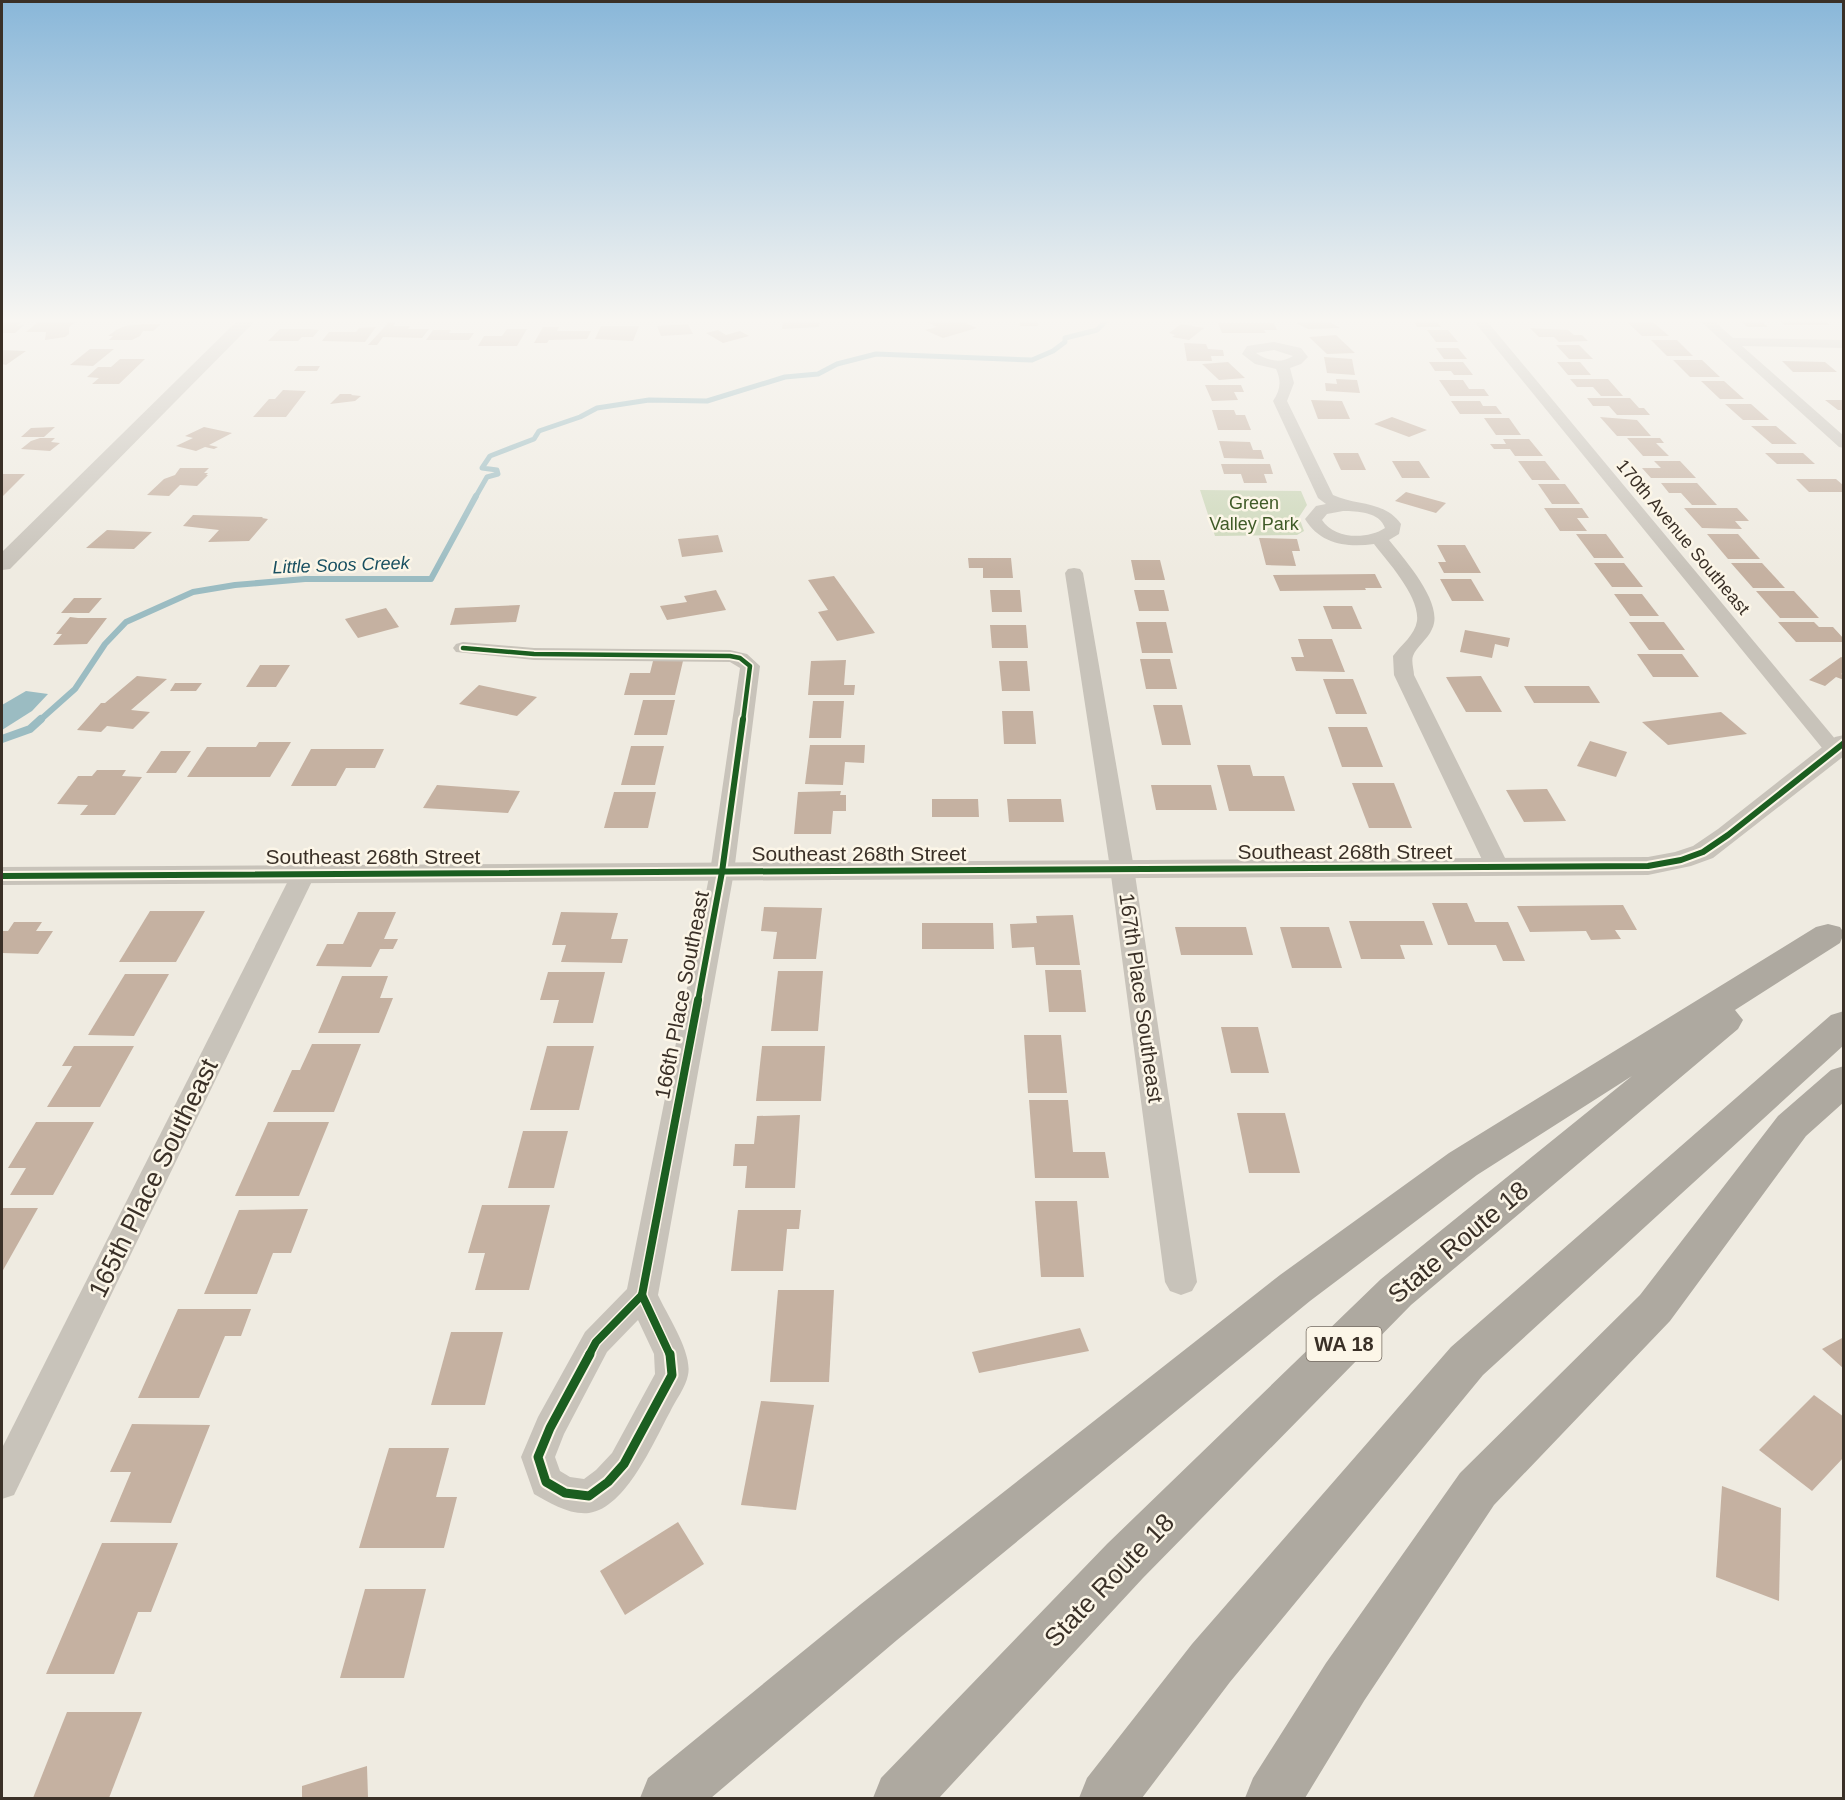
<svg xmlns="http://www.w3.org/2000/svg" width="1845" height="1800" viewBox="0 0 1845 1800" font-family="Helvetica,sans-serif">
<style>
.green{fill:#ccd7b9}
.water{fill:#9bbcc2}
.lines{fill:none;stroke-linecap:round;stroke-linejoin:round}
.stream-far2{stroke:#9bbcc2;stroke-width:5}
.stream-far1{stroke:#9bbcc2;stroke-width:6}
.stream{stroke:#9bbcc2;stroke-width:8}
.building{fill:#c5b1a1}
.minor{fill:#c8c3ba;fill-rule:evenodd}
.tertiary{fill:#c8c3ba;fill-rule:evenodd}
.motorway{fill:#aea9a0;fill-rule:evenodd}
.cycleway-far3-casing{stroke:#fcf6e8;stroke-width:8}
.cycleway-far2-casing{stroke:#fcf6e8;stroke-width:10}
.cycleway-far1-casing{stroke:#fcf6e8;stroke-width:11}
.cycleway-casing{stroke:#fcf6e8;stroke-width:13}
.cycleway-far3{stroke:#1b5e20;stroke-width:4.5}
.cycleway-far2{stroke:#1b5e20;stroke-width:6}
.cycleway-far1{stroke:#1b5e20;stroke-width:8}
.cycleway{stroke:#1b5e20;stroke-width:9}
.labels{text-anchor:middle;stroke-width:5;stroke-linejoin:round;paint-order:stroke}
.far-park-label{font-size:18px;fill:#405b28;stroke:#fcf6e8}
.far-street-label{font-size:18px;fill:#3a3027;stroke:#fcf6e8}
.far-water-label{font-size:18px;font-style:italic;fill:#184f60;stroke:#fcf6e8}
.shield{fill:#fcf6e8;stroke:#746b61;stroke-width:1.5}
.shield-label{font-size:20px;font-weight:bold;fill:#3a3027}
.street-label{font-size:21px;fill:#3a3027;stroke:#fcf6e8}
.near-street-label{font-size:26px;fill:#3a3027;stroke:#fcf6e8}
</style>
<rect width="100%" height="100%" fill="#efebe1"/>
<polygon class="green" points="1200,490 1301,491 1307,505 1299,517 1304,531 1297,535 1215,536"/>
<polygon class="water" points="26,691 48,694 32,711 2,730 2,705"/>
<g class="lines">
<polyline class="stream-far2" points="475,498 487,477 498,474 497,470 482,468 490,456 534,439 539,431 580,417 597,408 649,400 707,401 785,377 818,374 837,364 876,354 1032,360 1053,351 1065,342 1065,338 1097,330 1107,320"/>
<polyline class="stream-far1" points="39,721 75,689 105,644 126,622 193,592 235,585 305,579 431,579 476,496"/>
<polyline class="stream" points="2,739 30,729 41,719"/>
</g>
<g class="building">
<polygon points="783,320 820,320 819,327 782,329"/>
<polygon points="923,320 949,320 954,323 961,321 977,328 943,338 925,330 937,327"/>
<polygon points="1019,320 1037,320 1038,326 1020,326"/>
<polygon points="1312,320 1327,320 1340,328 1308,329 1296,323"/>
<polygon points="1413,320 1436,320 1441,327 1417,327"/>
<polygon points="1740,320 1760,320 1768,327 1747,327"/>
<polygon points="1779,320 1825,320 1830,325 1784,325"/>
<polygon points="2,322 22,322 17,326 24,325 15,333 2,333"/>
<polygon points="38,322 75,322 69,327 69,334 65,337 45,340 46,332 26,332"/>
<polygon points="389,322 396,322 393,326 410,326 408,329 429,329 422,338 383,337 377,345 368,345"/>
<polygon points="1627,322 1653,322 1669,336 1642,336"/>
<polygon points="1218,323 1274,323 1277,330 1264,330 1266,333 1222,333"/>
<polygon points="143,324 161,324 153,331 143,331 140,336 132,340 109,340 113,336 108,336 116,330 125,326"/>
<polygon points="688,324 693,334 661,336 657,326"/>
<polygon points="1181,324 1204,328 1189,340 1172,337 1175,335 1169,333"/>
<polygon points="601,326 639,326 633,341 595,339"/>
<polygon points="376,327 365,342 322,341 329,332 356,332 359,328"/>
<polygon points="543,327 559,327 557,331 591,331 587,339 549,340 547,343 534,343"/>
<polygon points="1530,328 1568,330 1574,335 1582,335 1588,341 1559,342 1554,337 1539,337"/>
<polygon points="280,329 309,329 319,330 313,337 302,337 298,341 268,341"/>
<polygon points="507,329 527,329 517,346 478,346 484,336 502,336"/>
<polygon points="433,330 451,330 449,333 474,333 469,340 426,340"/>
<polygon points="718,330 726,335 740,331 749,336 723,343 706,333"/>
<polygon points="1427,330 1448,330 1458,342 1436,342"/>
<polygon points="1336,335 1355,353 1327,354 1309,337"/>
<polygon points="1651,340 1677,340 1693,356 1667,356"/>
<polygon points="1184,343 1206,344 1208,349 1223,350 1224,356 1211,356 1212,361 1187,361"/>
<polygon points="1556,345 1579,345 1593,359 1569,359"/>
<polygon points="1436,348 1458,348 1467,359 1444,359"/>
<polygon points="90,349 114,349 93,366 70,365"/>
<polygon points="2,350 26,351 6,365 2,364"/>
<polygon points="1324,357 1352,359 1355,375 1327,373"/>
<polygon points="120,359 145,359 119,384 92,384 99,378 87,377 98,367 111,367"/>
<polygon points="1673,360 1702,360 1720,377 1690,377"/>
<polygon points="1782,361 1825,362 1837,372 1793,372"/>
<polygon points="1228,362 1245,378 1219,380 1202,364"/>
<polygon points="1429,362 1463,362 1473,375 1454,375 1451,371 1435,371"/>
<polygon points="1557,362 1580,362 1591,375 1568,375"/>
<polygon points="298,366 320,366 317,371 294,371"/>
<polygon points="1336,379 1357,380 1360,393 1326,391 1325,383 1337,384"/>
<polygon points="1570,379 1608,379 1623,396 1601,396 1593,387 1577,387"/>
<polygon points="1439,380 1463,380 1469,389 1484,389 1489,396 1450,396"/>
<polygon points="1701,381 1724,381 1744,399 1720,399"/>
<polygon points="1205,385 1241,385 1244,392 1234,392 1238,400 1212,401"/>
<polygon points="283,390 306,391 286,417 253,417 269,399 275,399"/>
<polygon points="340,394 352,394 351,395 361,396 355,401 330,404"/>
<polygon points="1587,398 1630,398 1639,408 1644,408 1650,415 1617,415 1609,406 1593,406"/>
<polygon points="1311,400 1342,401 1350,419 1318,419"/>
<polygon points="1825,400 1844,400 1844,410 1838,410"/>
<polygon points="1451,401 1480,401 1483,406 1496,406 1502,414 1460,414"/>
<polygon points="1725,404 1751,404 1769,420 1743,420"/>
<polygon points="1212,410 1234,410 1236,415 1245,415 1251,430 1218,430"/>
<polygon points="1392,417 1427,430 1409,437 1374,424"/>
<polygon points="1600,417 1637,420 1651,436 1617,436"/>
<polygon points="1484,418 1509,418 1521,435 1496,435"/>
<polygon points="1751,426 1776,426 1797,444 1772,444"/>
<polygon points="55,427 44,437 21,437 31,428"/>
<polygon points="204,427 232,433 209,445 218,447 214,449 205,447 196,451 176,446 193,438 185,436"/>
<polygon points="40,438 55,438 51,442 60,443 50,451 21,449 31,441"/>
<polygon points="1627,438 1660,438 1664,443 1656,443 1669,456 1643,456"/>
<polygon points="1503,439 1529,439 1543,456 1515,456 1510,449 1494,449 1490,444 1506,444"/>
<polygon points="1219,441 1250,442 1253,450 1261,450 1264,459 1224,458"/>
<polygon points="1333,453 1358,453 1366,470 1341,470"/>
<polygon points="1765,453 1803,453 1815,464 1777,464"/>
<polygon points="1392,461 1419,461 1430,478 1402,478"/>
<polygon points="1518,461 1545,461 1560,480 1532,480"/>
<polygon points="1654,461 1680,461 1696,478 1651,478 1642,468 1661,468"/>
<polygon points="1221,464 1270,464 1273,474 1264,474 1267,483 1244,483 1241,474 1224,474"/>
<polygon points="180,468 209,468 204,473 208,473 206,475 208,475 197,486 180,485 169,496 147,495 164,479 175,475"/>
<polygon points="2,474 25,474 2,497"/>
<polygon points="1796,479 1836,479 1844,486 1844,492 1809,492"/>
<polygon points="1661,483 1697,483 1717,505 1692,505 1681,493 1669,493"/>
<polygon points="1538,484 1565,484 1580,504 1552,504"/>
<polygon points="1406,492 1446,503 1436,513 1395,501"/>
<polygon points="1544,508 1582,508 1589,518 1577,518 1587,531 1560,531"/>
<polygon points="1684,508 1737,508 1749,521 1735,521 1742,529 1702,528"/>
<polygon points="193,515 263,517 262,518 268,519 249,541 208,542 219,530 183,526"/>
<polygon points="107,530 152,532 134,549 86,548"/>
<polygon points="1576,534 1606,534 1624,558 1594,558"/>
<polygon points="1707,534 1738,534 1760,559 1728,559"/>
<polygon points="718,535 723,552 682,557 678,539"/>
<polygon points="1259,538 1297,539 1300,551 1292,551 1296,566 1266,565"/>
<polygon points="1437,545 1465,545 1481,573 1444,573 1438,562 1446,562"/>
<polygon points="968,558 1011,558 1013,578 983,578 983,568 969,568"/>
<polygon points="1131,560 1160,560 1165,580 1135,580"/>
<polygon points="1594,563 1624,563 1643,587 1612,587"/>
<polygon points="1731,563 1762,563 1785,588 1753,588"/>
<polygon points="1375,574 1382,588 1365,588 1366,590 1280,591 1273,575"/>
<polygon points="834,576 875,633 837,641 818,612 828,610 808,580"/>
<polygon points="1440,579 1471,579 1484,601 1452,601"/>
<polygon points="716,590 726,610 667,620 660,606 687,602 684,596"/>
<polygon points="990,590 1020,590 1022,612 992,612"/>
<polygon points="1134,590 1164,590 1169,611 1139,611"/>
<polygon points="1756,591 1794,591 1819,618 1780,618"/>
<polygon points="1614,594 1642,594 1659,616 1630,616"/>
<polygon points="74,598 102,598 89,613 61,613"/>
<polygon points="520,605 516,622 450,625 455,608"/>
<polygon points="1323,606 1352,606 1362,629 1332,629"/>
<polygon points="386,608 399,627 358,638 345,619"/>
<polygon points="70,617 78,618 107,618 87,644 53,645 62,634 56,634"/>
<polygon points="1136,622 1166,622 1173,653 1142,653"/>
<polygon points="1629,622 1664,622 1685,650 1649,650"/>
<polygon points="1778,622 1814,622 1819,627 1833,627 1844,639 1844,642 1796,642"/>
<polygon points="990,625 1026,625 1028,648 992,648"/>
<polygon points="1465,630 1510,638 1508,647 1495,644 1492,658 1460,652"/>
<polygon points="1298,639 1332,639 1345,672 1296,671 1291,657 1304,657"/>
<polygon points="1637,654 1682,654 1699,677 1653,677"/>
<polygon points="1841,657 1844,658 1844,672 1841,674 1844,675 1844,680 1836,677 1825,686 1809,680"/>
<polygon points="1140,659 1170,659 1177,689 1146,689"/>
<polygon points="846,660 844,685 855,685 854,695 808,695 811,661"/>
<polygon points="653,661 683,661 675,695 624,695 630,673 650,673"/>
<polygon points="999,661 1027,661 1030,691 1002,691"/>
<polygon points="260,665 290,665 276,687 246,687"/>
<polygon points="137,676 167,679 131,710 150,712 133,729 107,726 101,732 77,730 101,703 105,703"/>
<polygon points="1481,676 1502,712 1466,712 1446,677"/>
<polygon points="1323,679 1353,679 1367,714 1336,714"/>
<polygon points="175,683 202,683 196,691 170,691"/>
<polygon points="479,685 537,697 517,716 459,704"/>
<polygon points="1524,686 1589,686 1600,703 1534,703"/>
<polygon points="643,700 675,700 667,735 634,735"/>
<polygon points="813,701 844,701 841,738 809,738"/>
<polygon points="1153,705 1182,705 1191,745 1162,745"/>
<polygon points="1002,711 1033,711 1036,744 1004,744"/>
<polygon points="1721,712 1747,734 1668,745 1642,722"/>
<polygon points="1328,727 1367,727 1383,767 1342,767"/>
<polygon points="1590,741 1627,752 1616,777 1577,766"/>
<polygon points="259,742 291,742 270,777 187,777 207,747 256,747"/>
<polygon points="810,745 865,745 864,763 845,762 843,785 805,784"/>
<polygon points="631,746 664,746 655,785 621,785"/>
<polygon points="311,749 384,749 375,768 346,768 336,786 291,786"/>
<polygon points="161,751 191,751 176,773 146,773"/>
<polygon points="1217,765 1250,765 1253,776 1284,776 1295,811 1229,811"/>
<polygon points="97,770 126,770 122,776 142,777 115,815 80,815 88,805 57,804 78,776 92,776"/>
<polygon points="1352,783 1394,783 1412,828 1369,828"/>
<polygon points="437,785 520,791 508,813 423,808"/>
<polygon points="1151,785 1211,785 1217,810 1156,810"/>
<polygon points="1547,789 1566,821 1524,822 1506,790"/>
<polygon points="841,791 840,795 846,795 846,811 833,811 831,834 794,834 798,792"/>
<polygon points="614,792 656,792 648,828 604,828"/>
<polygon points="932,799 978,799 979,817 932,817"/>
<polygon points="1007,799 1061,799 1064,822 1009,822"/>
<polygon points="1432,903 1467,903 1475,922 1508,922 1525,961 1503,961 1496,945 1448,945"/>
<polygon points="1623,905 1637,930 1615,930 1621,939 1591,940 1586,931 1530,932 1517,906"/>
<polygon points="764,907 822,908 816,959 773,959 777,932 761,931"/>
<polygon points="150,911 205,911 176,962 119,962"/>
<polygon points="358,912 396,912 384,939 398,939 393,949 380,949 371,967 316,966 327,944 343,944"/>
<polygon points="561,912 618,913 611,939 628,939 622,963 561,962 566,945 552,945"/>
<polygon points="1073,915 1080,965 1036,965 1034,947 1012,948 1010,924 1037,923 1036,916"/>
<polygon points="1349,921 1424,921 1433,945 1400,945 1405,959 1361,959"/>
<polygon points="14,922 42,922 36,931 53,931 38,954 2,953 2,931 8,931"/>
<polygon points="922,923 993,923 994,949 922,949"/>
<polygon points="1175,927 1246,927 1253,955 1181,955"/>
<polygon points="1280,927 1329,927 1342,968 1292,968"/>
<polygon points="1045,970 1081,970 1086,1012 1049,1012"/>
<polygon points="778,971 823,971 818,1031 771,1031"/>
<polygon points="548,972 605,972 593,1023 553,1023 559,1000 540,1000"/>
<polygon points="125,974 169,974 134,1036 88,1035"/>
<polygon points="342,976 388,976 380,998 393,998 379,1033 318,1033"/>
<polygon points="1221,1027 1258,1027 1269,1073 1231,1073"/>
<polygon points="1024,1035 1061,1035 1067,1093 1028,1093"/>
<polygon points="312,1044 361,1044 334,1112 273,1112 292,1070 300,1070"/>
<polygon points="74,1046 134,1046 100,1107 47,1107 72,1066 62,1066"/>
<polygon points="547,1046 594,1046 579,1110 530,1110"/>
<polygon points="762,1046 825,1046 821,1101 756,1101"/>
<polygon points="1029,1100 1068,1100 1073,1152 1105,1152 1109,1178 1035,1178"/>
<polygon points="1237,1113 1285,1113 1300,1173 1249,1173"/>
<polygon points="800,1115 795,1188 745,1188 747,1166 733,1166 735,1144 754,1144 757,1116"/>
<polygon points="36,1122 94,1122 53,1195 10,1195 26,1168 8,1168"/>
<polygon points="268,1122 329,1122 299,1196 235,1196"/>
<polygon points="523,1131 568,1131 554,1188 508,1188"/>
<polygon points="1035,1201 1077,1201 1084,1277 1041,1277"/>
<polygon points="482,1205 550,1205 529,1290 475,1290 485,1253 468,1253"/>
<polygon points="2,1208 38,1208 2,1272"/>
<polygon points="308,1209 291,1253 273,1253 257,1294 204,1294 239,1210"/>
<polygon points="738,1210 801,1210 799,1229 787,1229 783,1271 731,1271"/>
<polygon points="778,1290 834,1290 829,1382 770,1382"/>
<polygon points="178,1309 251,1309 241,1336 225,1336 199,1398 138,1398"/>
<polygon points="1080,1328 1089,1351 979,1373 972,1352"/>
<polygon points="451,1332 503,1332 485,1405 431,1405"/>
<polygon points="1844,1337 1844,1369 1822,1349"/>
<polygon points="1814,1395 1844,1417 1844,1457 1812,1491 1759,1450"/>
<polygon points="761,1401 814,1405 796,1510 741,1505"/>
<polygon points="132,1424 210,1425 171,1523 110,1522 131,1472 110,1472"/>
<polygon points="389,1448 449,1448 436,1497 457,1497 444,1548 359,1548"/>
<polygon points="1722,1486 1781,1508 1779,1601 1716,1577"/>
<polygon points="678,1522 704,1564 625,1615 600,1571"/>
<polygon points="102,1543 178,1543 151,1612 138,1612 114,1674 46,1674"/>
<polygon points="365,1589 426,1589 404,1678 340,1678"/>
<polygon points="67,1712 142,1712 109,1798 33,1798"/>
<polygon points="367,1766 368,1798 302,1798 302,1786"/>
</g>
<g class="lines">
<g class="minor">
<polygon points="1473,320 1486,320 1841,746 1844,748 1841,754 1834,756 1827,754"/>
<polygon points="1699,320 1713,320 1733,338 1844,340 1844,348 1742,346 1844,436 1844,448 1839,447"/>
<path d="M1274,342L1301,348L1308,357L1301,364L1290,368L1294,383L1287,401L1333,495C1356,506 1384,500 1401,524L1399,534L1389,540C1404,559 1445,604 1432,629C1428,639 1416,647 1413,656C1411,661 1414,670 1414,675L1510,868L1506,873L1498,875L1490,873L1486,868L1394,675L1393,656C1401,645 1415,635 1417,621C1420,597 1388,562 1374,544C1347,548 1320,544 1305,519L1316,506L1326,504L1318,498L1273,401C1280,390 1282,382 1276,369L1255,364L1242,354L1247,346ZM1274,350L1293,356C1281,364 1268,361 1256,353ZM1343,511C1357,511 1380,512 1385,528C1367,540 1334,539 1322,520L1327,514Z"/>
<polygon points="1074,568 1080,569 1083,573 1134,868 1197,1282 1192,1291 1181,1295 1170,1291 1165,1282 1110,868 1065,573 1068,569"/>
<path d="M463,642L534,648L730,650L747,654L760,666L734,872L658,1295C667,1315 693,1353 688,1375C686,1387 675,1401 670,1412C654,1441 626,1508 589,1513C569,1515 550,1503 534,1494L521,1457L538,1417L585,1332L627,1289L710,872L740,668L730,662L534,660L456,652L453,648L456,644ZM638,1320L654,1354L655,1374L612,1453L596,1470L584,1479L570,1477L560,1471L555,1457L564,1434L607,1352Z"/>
<polygon points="304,866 312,868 316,873 14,1495 2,1499 2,1448 292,873 296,868"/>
</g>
<g class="tertiary">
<polygon points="238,320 256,320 10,569 2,570 2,552"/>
<polygon points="1844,735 1844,756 1713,858 1691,866 1648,875 2,885 2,867 1648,857 1675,852 1693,846 1718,829 1835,737"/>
</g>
<g class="motorway">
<polygon points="1828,924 1840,927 1844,933 1840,943 1735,1010 1743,1020 1738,1029 1411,1305 1143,1578 939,1798 873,1798 881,1778 1107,1544 1381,1279 1632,1076 1477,1175 1310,1301 897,1640 711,1798 640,1798 648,1778 861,1604 1280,1275 1449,1153 1816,927"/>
<polygon points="1844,1011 1844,1045 1483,1375 1230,1682 1142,1798 1079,1798 1087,1778 1192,1644 1451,1347 1831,1015"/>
<polygon points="1844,1066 1844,1102 1806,1136 1670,1321 1494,1505 1364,1701 1305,1798 1245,1798 1253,1778 1326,1663 1460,1473 1640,1295 1778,1116 1831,1070"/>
</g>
<g class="cycleway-far3-casing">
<polyline id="cycleway-far3" points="463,648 534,654 730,656 740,658 750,666 743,721"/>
</g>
<g class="cycleway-far2-casing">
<g id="cycleway-far2">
<polyline points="2,876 1648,866 1681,860 1703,852 1728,835 1844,743"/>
<polyline points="698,1001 722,872 743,719"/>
</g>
</g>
<g class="cycleway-far1-casing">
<g id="cycleway-far1">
<polyline points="642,1295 670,1355"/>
<polyline points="642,1295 698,1000"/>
<polyline points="589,1355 596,1342 642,1295"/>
</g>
</g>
<g class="cycleway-casing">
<polyline id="cycleway" points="590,1354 550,1428 538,1457 546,1482 565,1493 589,1496 608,1482 624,1464 672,1375 670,1354"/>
</g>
<use href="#cycleway-far3" class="cycleway-far3"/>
<use href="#cycleway-far2" class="cycleway-far2"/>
<use href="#cycleway-far1" class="cycleway-far1"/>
<use href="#cycleway" class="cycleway"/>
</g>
<linearGradient id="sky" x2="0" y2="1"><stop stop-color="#89b7d9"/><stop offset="0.56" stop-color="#f8f6f2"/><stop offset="1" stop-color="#f8f6f2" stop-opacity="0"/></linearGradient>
<rect width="1845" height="572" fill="url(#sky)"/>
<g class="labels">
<g class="far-park-label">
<text x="1254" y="509">Green<tspan x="1254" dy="21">Valley Park</tspan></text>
</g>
<g class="far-street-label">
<text transform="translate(1683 537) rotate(50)" y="6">170th Avenue Southeast</text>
</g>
<g class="far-water-label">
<text transform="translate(341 565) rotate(-2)" y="6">Little Soos Creek</text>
</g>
<rect class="shield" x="1306.5" y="1327" width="75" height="34" rx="4.5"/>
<g class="shield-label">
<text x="1344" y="1351">WA 18</text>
</g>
<g class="street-label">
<text x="1345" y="859">Southeast 268th Street</text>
<text x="859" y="861">Southeast 268th Street</text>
<text x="373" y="864">Southeast 268th Street</text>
<text transform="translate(682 995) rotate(-79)" y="7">166th Place Southeast</text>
<text transform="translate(1141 998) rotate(82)" y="7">167th Place Southeast</text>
</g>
<g class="near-street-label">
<text transform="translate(153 1178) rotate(-64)" y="9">165th Place Southeast</text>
<text transform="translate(1458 1242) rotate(-40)" y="9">State Route 18</text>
<text transform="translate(1109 1580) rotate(-46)" y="9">State Route 18</text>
</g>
</g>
<rect width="1845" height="1800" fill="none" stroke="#3a3027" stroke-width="6"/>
</svg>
